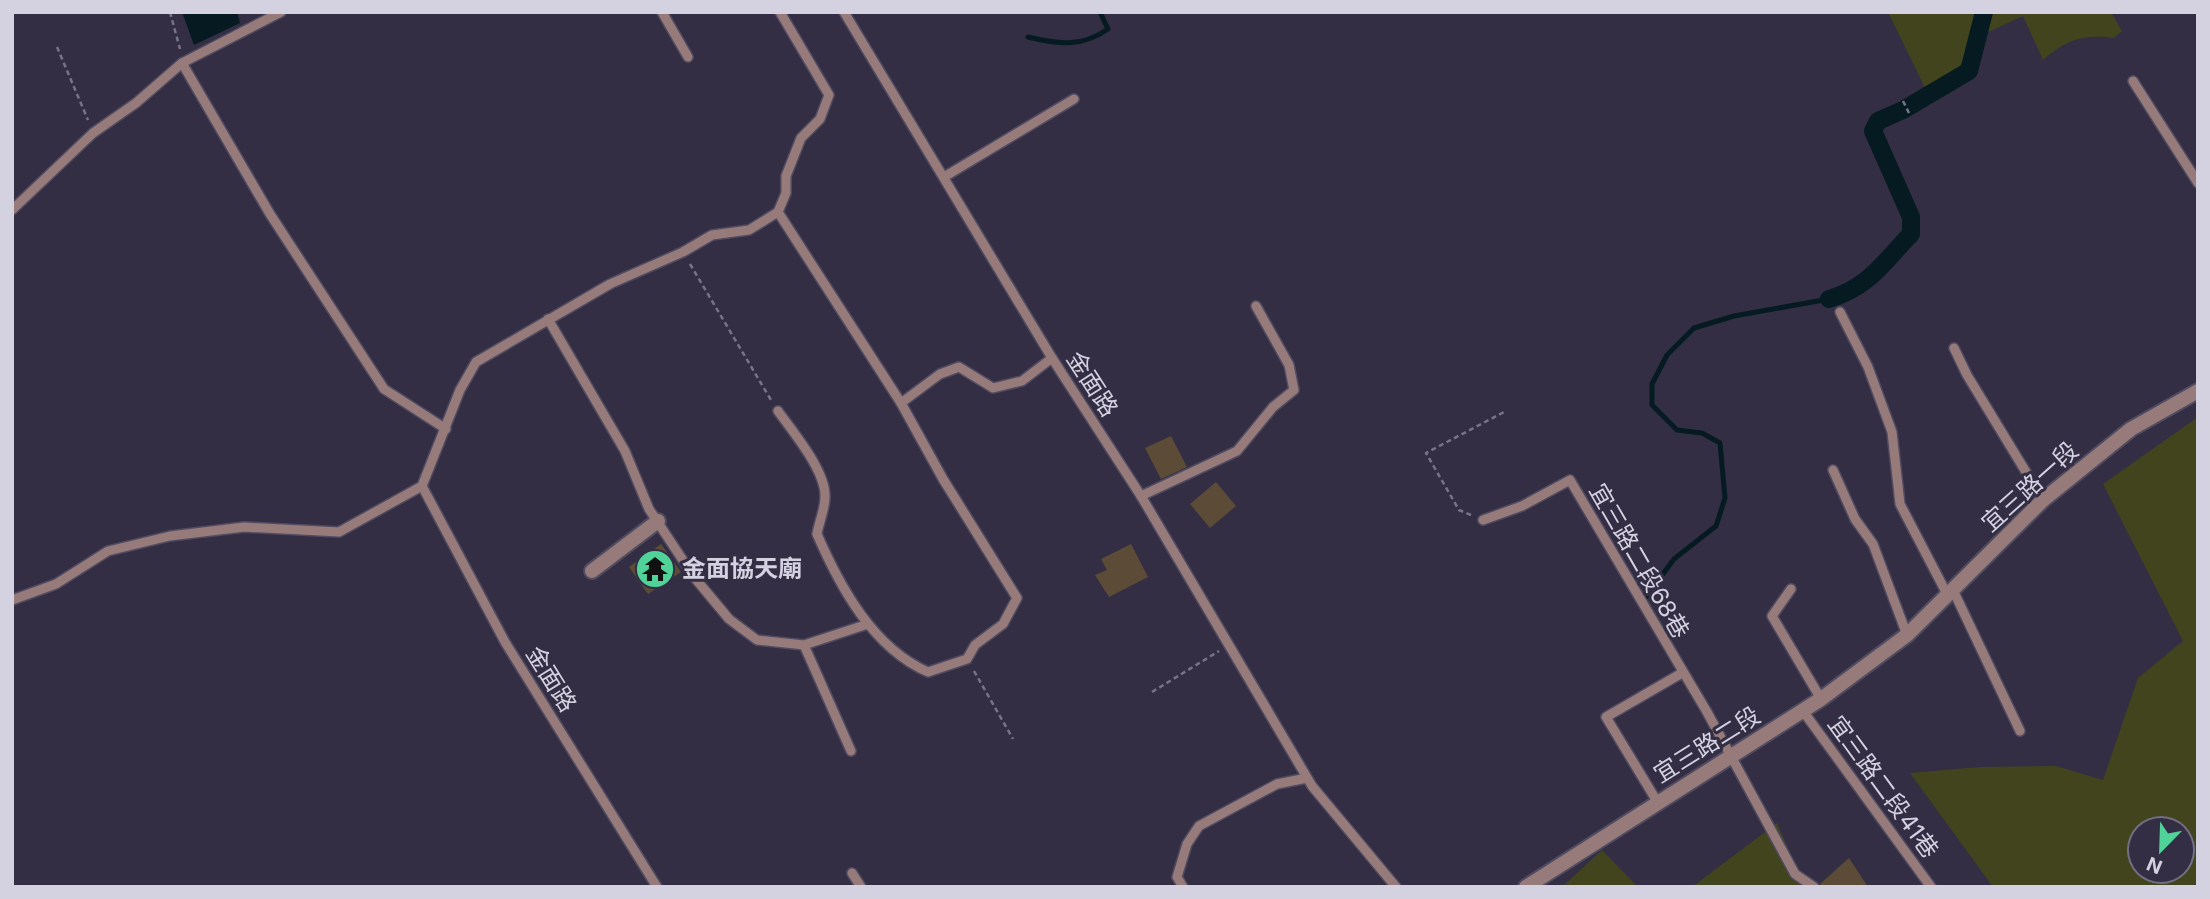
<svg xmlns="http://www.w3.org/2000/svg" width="2210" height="899" viewBox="0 0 2210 899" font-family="Inter,'Noto Sans TC',sans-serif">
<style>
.green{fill:#41441d;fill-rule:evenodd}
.water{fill:#061a22}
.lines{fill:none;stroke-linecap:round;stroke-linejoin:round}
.stream{stroke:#061a22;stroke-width:5}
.canal{stroke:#061a22;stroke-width:18}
.building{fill:#5c4c37}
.service-casing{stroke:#504b60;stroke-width:12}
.minor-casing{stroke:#504b60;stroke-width:18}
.tertiary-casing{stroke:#504b60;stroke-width:18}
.path{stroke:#787487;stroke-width:2.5;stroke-dasharray:5 3.5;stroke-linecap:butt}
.service{stroke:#967b7a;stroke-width:9}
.minor{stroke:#967b7a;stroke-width:14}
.tertiary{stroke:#967b7a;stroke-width:14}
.labels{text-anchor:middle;stroke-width:6;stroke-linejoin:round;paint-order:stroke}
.street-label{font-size:24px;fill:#d4d1e0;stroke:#332e44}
.poi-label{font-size:24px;font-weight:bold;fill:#d4d1e0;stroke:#332e44;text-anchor:start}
</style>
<rect width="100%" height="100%" fill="#332e44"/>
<g class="green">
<path d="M1888,12H2111L2122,31L2114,38C2084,34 2067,39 2043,60L2023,16L1973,39L1958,70L1927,92Z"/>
<path d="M2198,417V887H1993L1910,773L1980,767L2056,766L2103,780L2138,678L2183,641L2103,484ZM2140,829H2182V871H2140Z"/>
<polygon points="1777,823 1805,887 1692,887"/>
<polygon points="1602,850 1638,887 1564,887 1563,886"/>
</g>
<polygon class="water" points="182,12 237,12 240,23 194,45"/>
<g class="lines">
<g class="stream">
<path d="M1028,37C1057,44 1081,48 1108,29L1100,12"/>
<polyline points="1646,597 1674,559 1716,526 1725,498 1720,443 1702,433 1677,430 1652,405 1652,384 1667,355 1694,328 1734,316 1829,299"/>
</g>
<path class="canal" d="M1829,299C1869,287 1883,263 1911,234V217L1873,131L1878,121L1903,110L1969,71L1984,12"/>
</g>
<g class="building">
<polygon points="1171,436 1187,467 1161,479 1145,448"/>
<polygon points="1216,482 1236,506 1210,528 1190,504"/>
<polygon points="661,544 681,572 648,594 629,567"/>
<polygon points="1131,544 1148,577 1109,597 1095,575 1107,570 1101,559"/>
<polygon points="1849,858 1868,887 1821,887 1820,884"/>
</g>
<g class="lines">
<g class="service-casing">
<g id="service">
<polyline points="662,12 688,57"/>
<polyline points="844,12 1052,358 1141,496 1312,786 1396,887"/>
<polyline points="182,63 270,214 384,389 446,429"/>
<polyline points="2133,81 2198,183"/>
<polyline points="944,177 1074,99"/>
<polyline points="12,210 93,133 136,103 182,63 281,12"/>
<polyline points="1840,312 1868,367 1892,432 1900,504 1948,596"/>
<polyline points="548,319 625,451 649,509 694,577 729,619 757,640 804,645 868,624"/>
<polyline points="1954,348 1967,375 2043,500"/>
<polyline points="901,403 940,374 959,367 993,388 1022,381 1052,358"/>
<path d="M778,411C793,432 826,471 825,497C825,509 819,522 817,534C840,587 873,648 928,672L967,659L975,645L1003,624L1017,598L943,479L901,403L778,212"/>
<polyline points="1833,470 1855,519 1873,544 1907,635"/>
<polyline points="422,486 505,642 657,887"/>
<polyline points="1141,496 1237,451 1273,407 1294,390 1289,365 1256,306"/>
<polyline points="1483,520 1522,506 1570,480 1707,712 1795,874 1814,887"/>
<polyline points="1791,589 1772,616 1821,699"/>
<polyline points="1953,590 2020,731"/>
<polyline points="12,600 56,584 108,551 170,536 244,527 339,532 422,486 460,390 476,362 610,284 683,252 712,235 749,230 778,212 786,193 786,176 801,138 820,119 829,95 780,12"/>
<polyline points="804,645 851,751"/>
<polyline points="1803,711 1931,887"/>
<polyline points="1658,803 1606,717 1682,673"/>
<polyline points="852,873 861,887"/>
<polyline points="1183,887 1177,877 1187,844 1199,826 1277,784 1307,778"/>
</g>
</g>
<g class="minor-casing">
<polyline id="minor" points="592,571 658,521"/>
</g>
<g class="tertiary-casing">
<polyline id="tertiary" points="1526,887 1821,699 1907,635 2043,500 2131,429 2198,391"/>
</g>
<g class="path">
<polyline points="170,12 180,49"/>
<polyline points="57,47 88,120"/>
<polyline points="1903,101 1909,113"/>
<polyline points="690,264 771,400"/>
<polyline points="1471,515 1459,510 1426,453 1506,411"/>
<polyline points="974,671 1013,739"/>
<polyline points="1152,692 1219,651"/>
</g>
<use href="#service" class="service"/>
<use href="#minor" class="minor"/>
<use href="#tertiary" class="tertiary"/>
</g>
<defs>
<g id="temple-disc" transform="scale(2.0125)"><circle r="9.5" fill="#4fd399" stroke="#332e44"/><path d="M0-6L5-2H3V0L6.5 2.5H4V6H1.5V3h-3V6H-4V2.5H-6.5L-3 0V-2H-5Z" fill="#111"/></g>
</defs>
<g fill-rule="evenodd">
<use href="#temple-disc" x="655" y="569"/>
</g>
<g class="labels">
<g class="street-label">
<text transform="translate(1092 384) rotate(57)" y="8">金面路</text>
<text transform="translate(2030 487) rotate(-42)" y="8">宜三路一段</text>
<text transform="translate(1639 561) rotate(60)" y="8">宜三路二段68巷</text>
<text transform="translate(551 679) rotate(58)" y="8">金面路</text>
<text transform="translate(1707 745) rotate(-32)" y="8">宜三路二段</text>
<text transform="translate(1883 787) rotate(54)" y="8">宜三路二段41巷</text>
</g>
<g class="poi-label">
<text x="682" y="577">金面協天廟</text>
</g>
</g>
<rect width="2210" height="899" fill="none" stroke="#d4d1e0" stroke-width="28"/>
<g transform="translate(2161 850) rotate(203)"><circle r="33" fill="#332e44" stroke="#736f82" stroke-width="2"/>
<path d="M0-5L12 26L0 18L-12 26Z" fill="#4fd399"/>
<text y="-10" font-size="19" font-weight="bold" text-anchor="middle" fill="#d4d1e0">N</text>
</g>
</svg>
